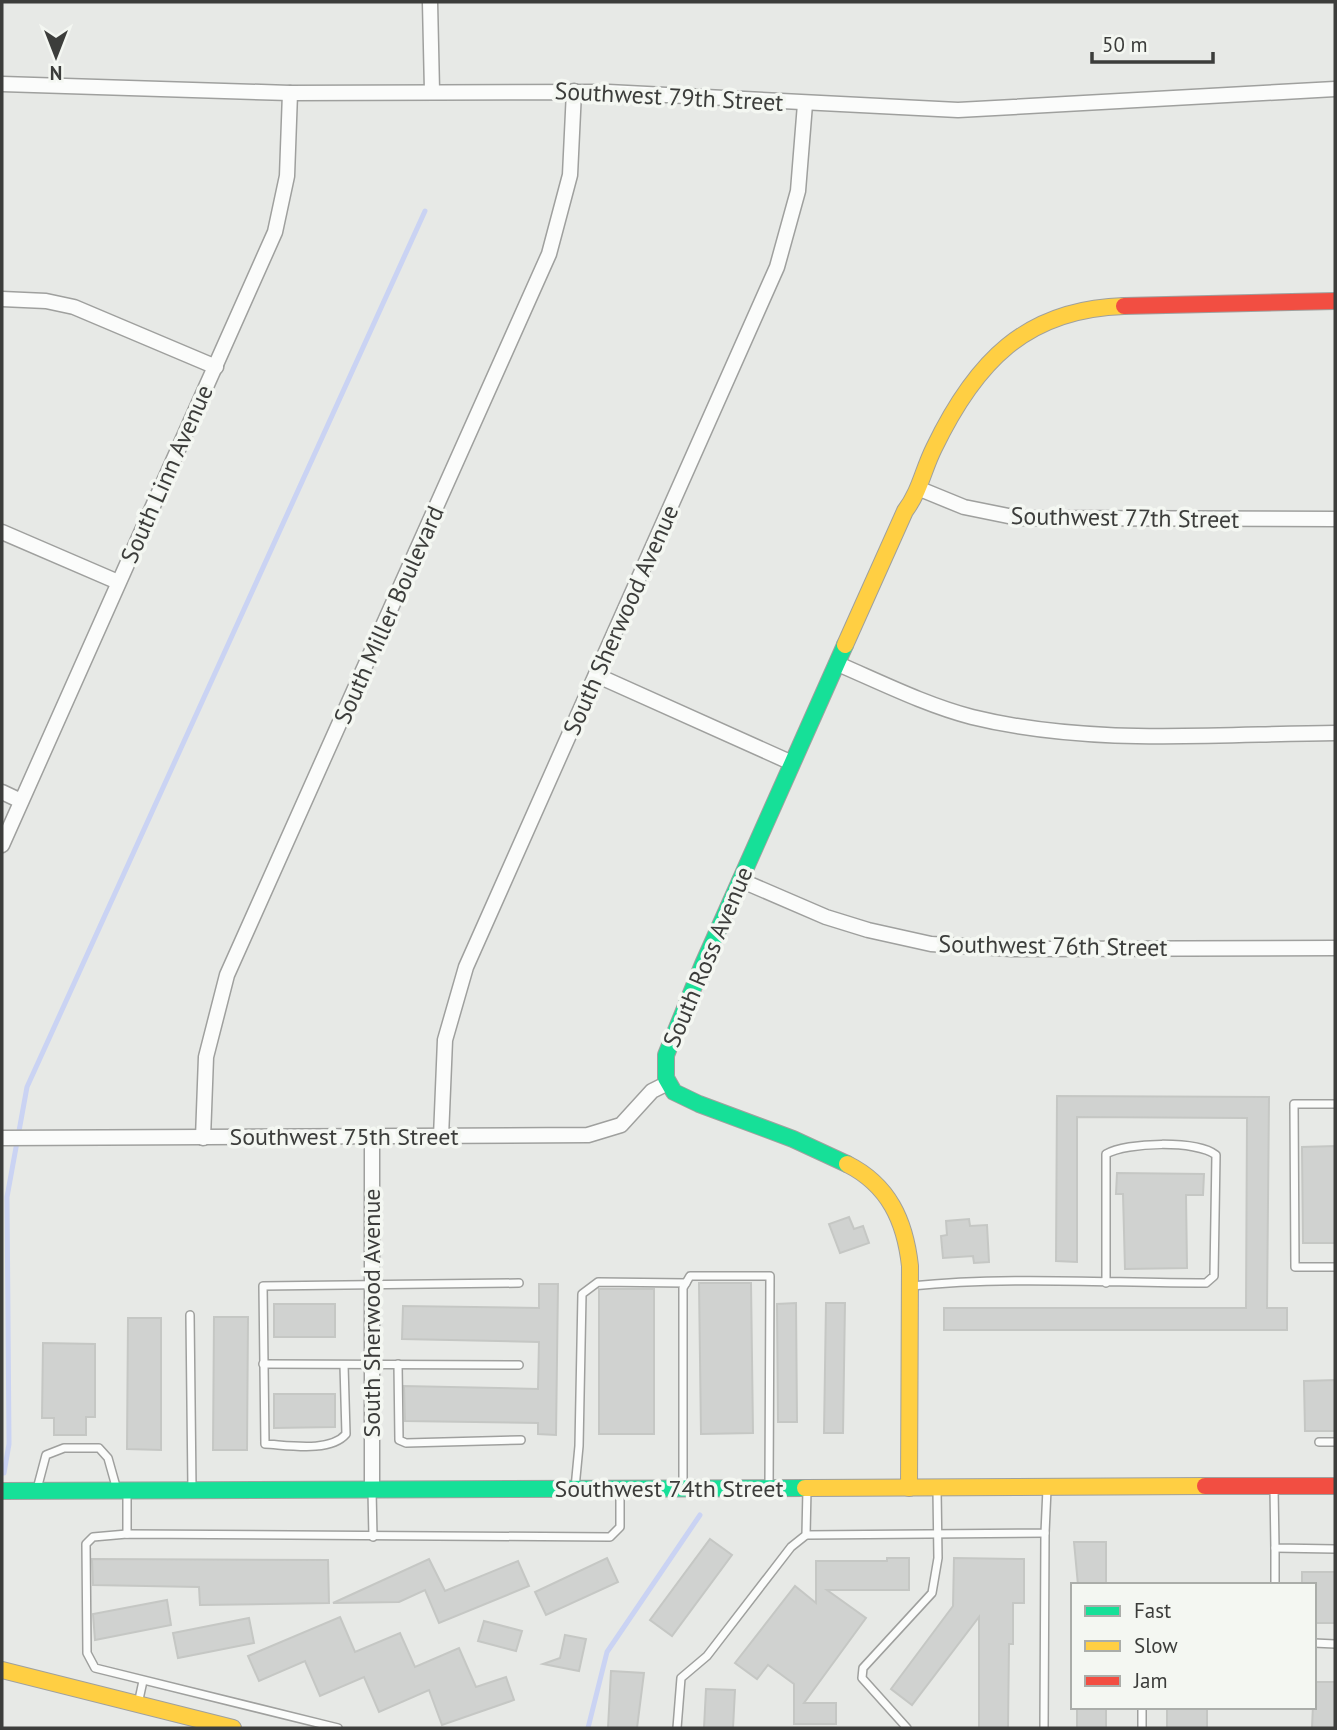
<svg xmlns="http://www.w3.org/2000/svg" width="1337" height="1730" viewBox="0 0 1337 1730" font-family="'PT Sans',sans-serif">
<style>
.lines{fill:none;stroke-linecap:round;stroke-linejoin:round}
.stream{stroke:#cad3f3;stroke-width:5}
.building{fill:#d0d2d0;stroke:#c5c7c4;stroke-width:2}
.lane-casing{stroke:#9fa09e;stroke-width:10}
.street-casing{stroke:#9fa09e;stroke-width:17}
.fast-casing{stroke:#9fa09e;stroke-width:18}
.slow-casing{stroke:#9fa09e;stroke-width:18}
.jam-casing{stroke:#9fa09e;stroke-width:18}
.lane{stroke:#fbfcfb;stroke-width:7}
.street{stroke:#fbfcfb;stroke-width:14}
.fast{stroke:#16e098;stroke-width:16}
.slow{stroke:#ffcf43;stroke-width:16}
.jam{stroke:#f24e42;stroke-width:16}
.labels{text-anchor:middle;stroke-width:7;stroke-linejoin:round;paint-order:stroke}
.street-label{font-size:24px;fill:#3c3d3b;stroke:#f4f7f2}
</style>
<rect width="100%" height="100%" fill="#e7e9e6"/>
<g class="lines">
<g class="stream">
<polyline points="4,1473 9,1444 7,1197 27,1087 425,211"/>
<polyline points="588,1728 607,1652 700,1515"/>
</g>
</g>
<g class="building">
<polygon points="1057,1096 1269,1097 1267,1308 1287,1308 1287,1330 944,1330 944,1308 1246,1308 1247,1118 1077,1117 1077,1262 1056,1261"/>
<polygon points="1335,1146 1335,1243 1303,1243 1302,1147"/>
<polygon points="1117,1173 1204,1174 1203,1195 1186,1195 1187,1268 1125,1269 1123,1194 1116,1194"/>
<polygon points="849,1217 854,1229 863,1226 869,1243 840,1253 829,1224"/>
<polygon points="969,1219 970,1226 987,1225 989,1262 974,1263 973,1256 943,1258 941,1236 947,1235 946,1221"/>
<polygon points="699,1283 751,1283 753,1433 701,1434"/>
<polygon points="539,1284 558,1284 556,1435 538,1434 538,1423 405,1421 404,1386 538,1389 539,1342 402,1339 403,1306 539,1308"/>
<rect x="599" y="1289" width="55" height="145"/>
<polygon points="796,1303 797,1422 778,1422 777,1304"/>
<polygon points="826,1303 845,1303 843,1433 824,1433"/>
<rect x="274" y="1304" width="61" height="33"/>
<polygon points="214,1317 248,1317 247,1450 213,1450"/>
<polygon points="128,1318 161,1318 161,1450 127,1449"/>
<polygon points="43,1343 95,1344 95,1417 86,1417 86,1435 54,1435 54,1418 42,1418"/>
<polygon points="1335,1380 1335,1431 1305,1431 1304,1381"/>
<polygon points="274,1394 335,1394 335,1427 274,1428"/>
<polygon points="710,1539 732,1555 672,1636 650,1620"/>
<polygon points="1074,1542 1106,1542 1106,1585 1078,1585"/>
<polygon points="607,1558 618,1582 546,1615 535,1592"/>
<polygon points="887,1558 909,1558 909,1590 827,1590 866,1618 804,1703 836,1703 836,1724 794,1724 794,1684 768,1665 757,1679 735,1663 795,1586 816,1603 816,1561 887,1561"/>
<polygon points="954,1558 1024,1559 1024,1603 1013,1603 1013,1644 1009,1644 1008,1728 979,1728 979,1617 912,1705 891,1689 953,1606"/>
<polygon points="92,1559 328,1560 329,1603 200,1605 199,1587 93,1585"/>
<polygon points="429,1559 445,1591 518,1561 529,1586 439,1623 425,1590 399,1602 333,1603"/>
<polygon points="1302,1572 1335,1572 1335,1623 1314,1623 1314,1585 1302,1585"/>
<polygon points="167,1600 171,1625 95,1640 93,1614"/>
<polygon points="340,1617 355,1652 400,1633 415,1667 459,1648 476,1687 506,1677 514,1700 442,1725 429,1690 379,1712 364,1677 320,1696 305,1661 259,1681 248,1656"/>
<polygon points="249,1618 254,1643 178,1658 173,1633"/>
<polygon points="484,1621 522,1631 516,1651 478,1641"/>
<polygon points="565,1635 586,1639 579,1671 543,1664 560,1658"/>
<polygon points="611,1671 644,1673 637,1728 608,1728"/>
<polygon points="1314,1682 1335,1682 1335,1728 1312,1728"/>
<polygon points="706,1689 735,1690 733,1728 704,1728"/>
<rect x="1077" y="1707" width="29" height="21"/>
<rect x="1167" y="1707" width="40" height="21"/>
</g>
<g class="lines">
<g class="lane-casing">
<g id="lane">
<polyline points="1335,1104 1294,1104 1295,1267 1335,1267"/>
<path d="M911,1286C1008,1276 1108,1283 1206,1283L1214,1276L1216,1155C1196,1140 1127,1142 1106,1154V1283"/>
<polyline points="190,1315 192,1489"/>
<polyline points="263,1364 519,1365"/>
<polyline points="398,1364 399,1440 406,1443 521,1440"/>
<path d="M344,1365L346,1434C330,1453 287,1445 265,1444L263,1286L519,1283"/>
<polyline points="1319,1442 1335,1442"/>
<polyline points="683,1486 683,1288 690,1276 770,1276 769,1488"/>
<polyline points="575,1488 579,1446 582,1294 598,1282 686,1283"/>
<polyline points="1274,1488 1275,1548 1335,1549"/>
<polyline points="37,1489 46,1455 64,1448 99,1448 108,1458 117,1490"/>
<polyline points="372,1490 373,1537"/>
<polyline points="127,1491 127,1534"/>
<polyline points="806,1535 1045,1533 1047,1489"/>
<polyline points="1275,1548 1275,1585"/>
<polyline points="1314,1643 1335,1644"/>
<polyline points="138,1704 143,1681"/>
<polyline points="1142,1707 1142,1728"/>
<polyline points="338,1728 95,1668 87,1653 86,1544 93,1537 127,1534 610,1537 620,1527 620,1491"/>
<polyline points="677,1728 681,1678 707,1656 791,1547 806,1535 807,1489"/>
<polyline points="907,1728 862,1678 863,1668 932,1593 938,1558 937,1490"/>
<polyline points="1044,1728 1045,1533"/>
</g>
</g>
<g class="street-casing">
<g id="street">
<polyline points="430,2 432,91"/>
<polyline points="2,84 290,93 608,92 958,110 1335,89"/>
<polyline points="2,299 46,301 74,307 216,367"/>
<polyline points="920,489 964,507 1018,518 1335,519"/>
<polyline points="2,532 118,582"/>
<path d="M838,664C882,683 926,705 972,717C1090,746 1216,734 1335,733"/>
<polyline points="596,675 792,763"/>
<polyline points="2,792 21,801"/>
<polyline points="2,845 275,232 287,176 290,93"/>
<polyline points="740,880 826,917 868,930 931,944 1012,949 1335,948"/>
<polyline points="372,1137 372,1489"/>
<polyline points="441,1137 445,1040 466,967 777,267 798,191 805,104"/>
<polyline points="2,1138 588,1135 621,1125 652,1091 668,1083"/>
<polyline points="203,1138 206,1057 227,975 549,254 570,175 574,91"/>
</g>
</g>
<g class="fast-casing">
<g id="fast">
<polyline points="845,645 703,964 666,1055 666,1078 674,1092 699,1104 793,1139 847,1164"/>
<polyline points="2,1491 805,1488"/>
</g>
</g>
<g class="slow-casing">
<g id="slow">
<path d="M845,645L905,511C920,491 923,470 934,448C975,363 1025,309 1124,306"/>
<path d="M847,1164C889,1185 905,1221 910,1266L909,1488"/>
<polyline points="805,1488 1205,1486"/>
<polyline points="2,1670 233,1728"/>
</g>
</g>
<g class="jam-casing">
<g id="jam">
<polyline points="1124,306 1335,301"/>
<polyline points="1205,1486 1335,1486"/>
</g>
</g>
<use href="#lane" class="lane"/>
<use href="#street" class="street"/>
<use href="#fast" class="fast"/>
<use href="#slow" class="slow"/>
<use href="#jam" class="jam"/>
</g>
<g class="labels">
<g class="street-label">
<text transform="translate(669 97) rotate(3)" y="8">Southwest 79th Street</text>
<text transform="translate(167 474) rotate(-66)" y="8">South Linn Avenue</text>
<text transform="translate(1125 518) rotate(1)" y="8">Southwest 77th Street</text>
<text transform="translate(389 615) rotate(-66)" y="8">South Miller Boulevard</text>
<text transform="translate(621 620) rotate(-66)" y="8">South Sherwood Avenue</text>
<text transform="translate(1053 946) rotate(1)" y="8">Southwest 76th Street</text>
<text transform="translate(708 957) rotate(-67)" y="8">South Ross Avenue</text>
<text x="344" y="1145">Southwest 75th Street</text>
<text transform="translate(372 1313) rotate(-90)" y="8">South Sherwood Avenue</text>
<text x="669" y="1497">Southwest 74th Street</text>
</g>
</g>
<rect width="1337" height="1730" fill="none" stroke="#3c3d3b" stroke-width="7"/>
<rect x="1071" y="1583" width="245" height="126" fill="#f4f7f2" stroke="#aaada9" stroke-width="2"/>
<rect x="1085" y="1606" width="35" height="10" fill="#16e098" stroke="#aaada9" stroke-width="2"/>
<text x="1134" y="1618" font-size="21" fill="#3c3d3b">Fast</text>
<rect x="1085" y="1641" width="35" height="10" fill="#ffcf43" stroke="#aaada9" stroke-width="2"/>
<text x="1134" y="1653" font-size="21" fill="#3c3d3b">Slow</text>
<rect x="1085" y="1676" width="35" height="10" fill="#f24e42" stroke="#aaada9" stroke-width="2"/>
<text x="1134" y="1688" font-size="21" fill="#3c3d3b">Jam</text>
<g transform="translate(56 56) rotate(180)" stroke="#f4f7f2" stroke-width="5" paint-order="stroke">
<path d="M0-5L12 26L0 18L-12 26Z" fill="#3c3d3b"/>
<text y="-10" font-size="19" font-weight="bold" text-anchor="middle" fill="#3c3d3b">N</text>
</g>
<path d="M1092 52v10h121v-10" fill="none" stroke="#3c3d3b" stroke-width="3.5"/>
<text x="1102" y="52" font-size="21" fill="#3c3d3b" stroke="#f4f7f2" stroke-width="5" paint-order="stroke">50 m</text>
</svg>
